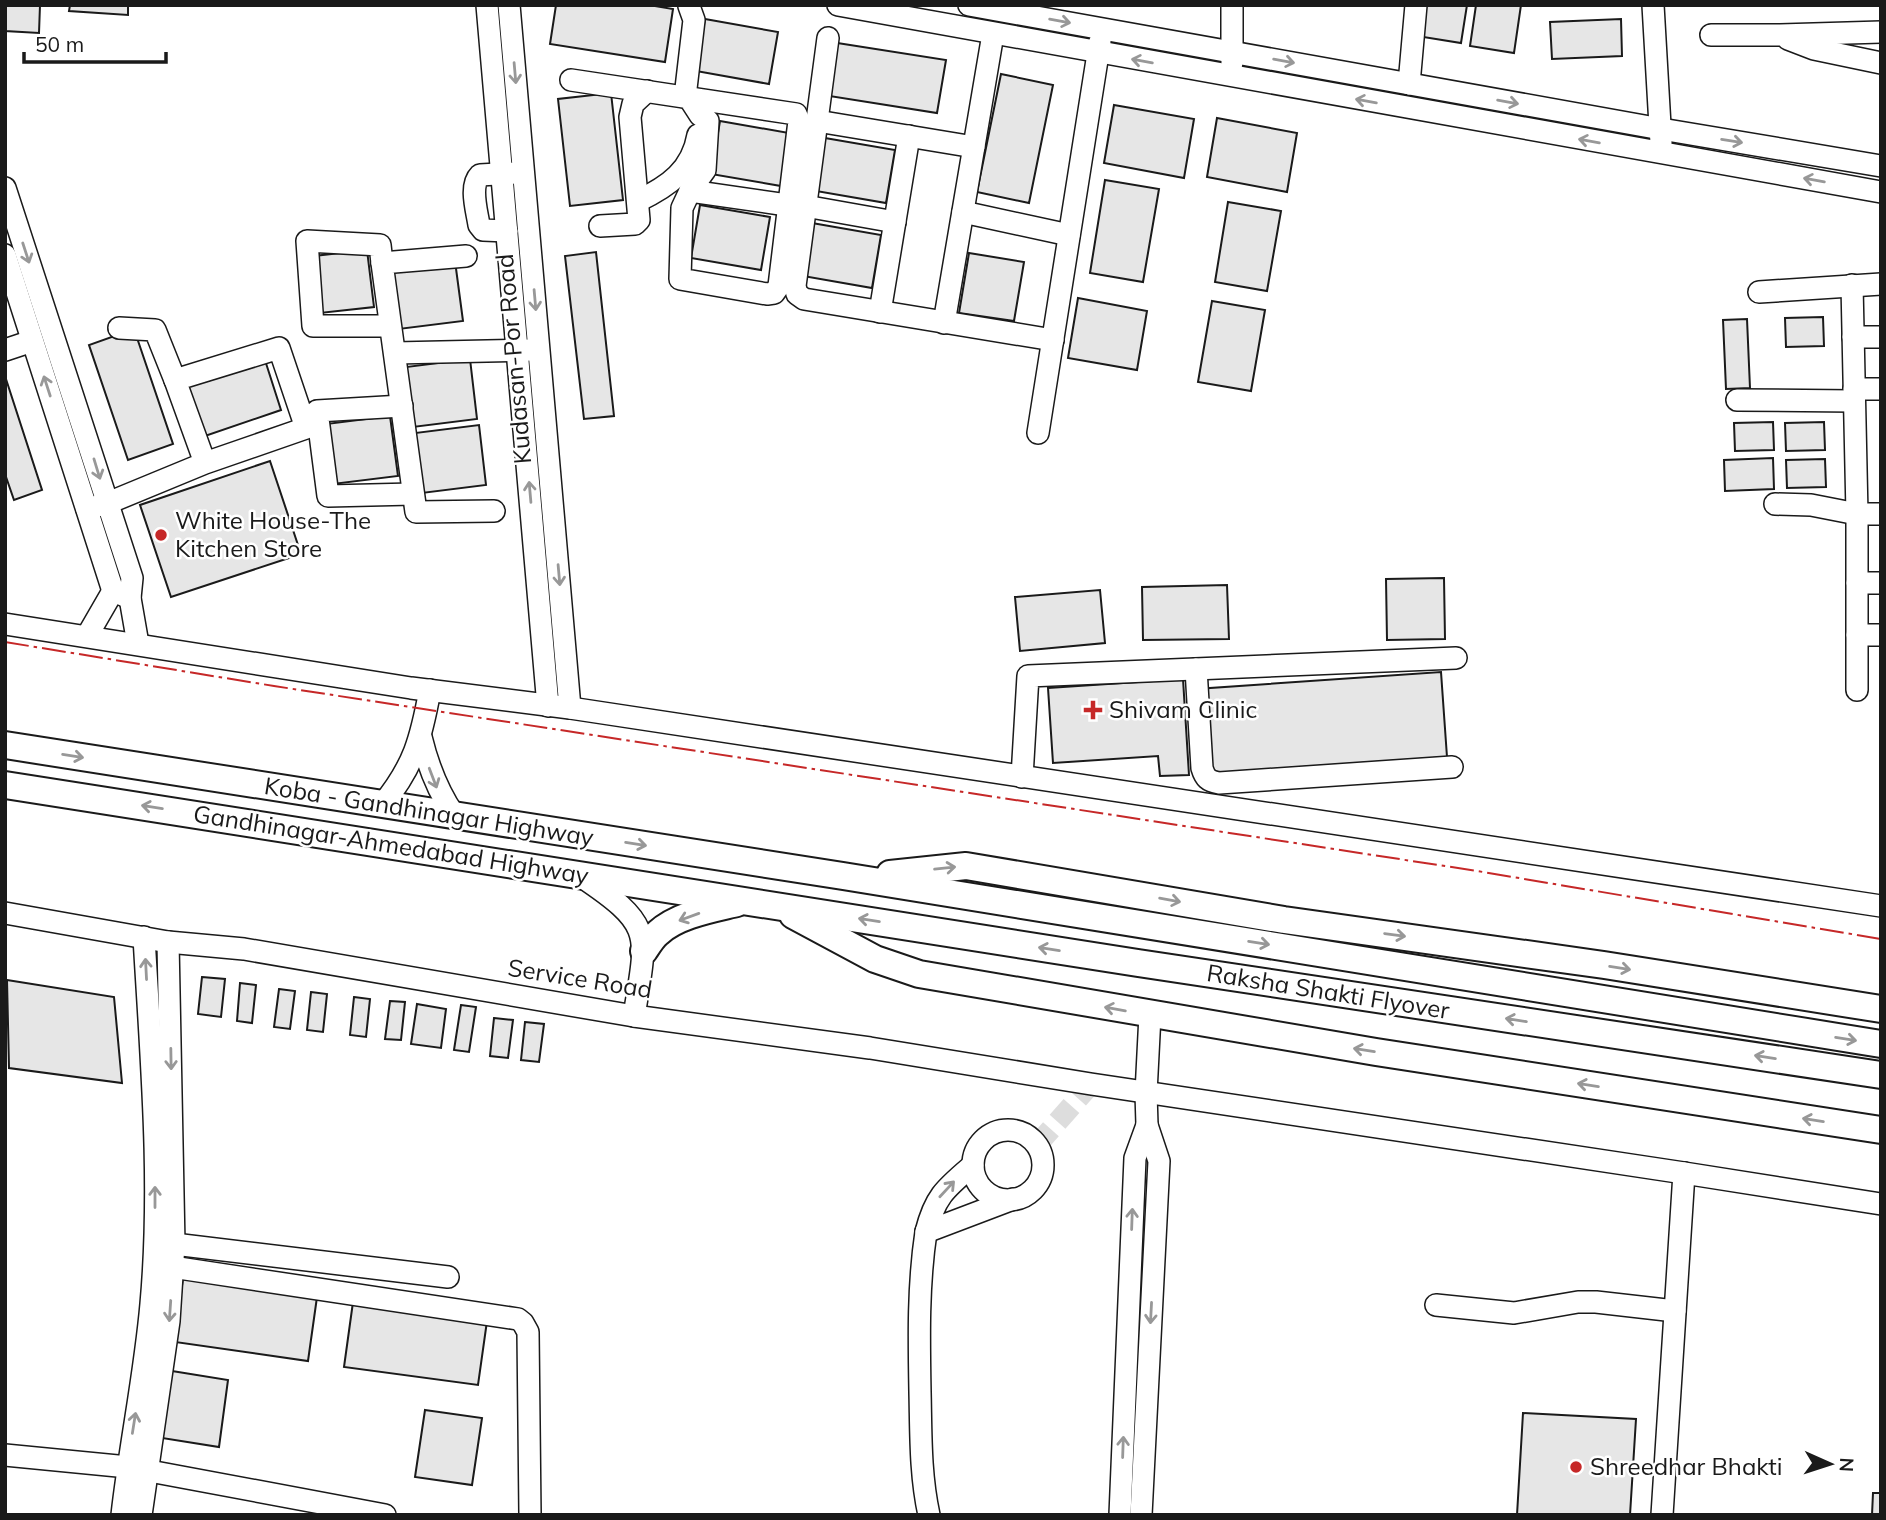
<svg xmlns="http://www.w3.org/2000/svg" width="1886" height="1520" viewBox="0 0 1886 1520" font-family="Mulish,sans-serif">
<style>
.building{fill:#e6e6e6;stroke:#1a1a1a;stroke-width:2}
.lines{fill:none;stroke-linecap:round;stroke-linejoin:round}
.minor-tunnel{stroke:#ddd;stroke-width:21;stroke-dasharray:21 10;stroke-linecap:butt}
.minor-casing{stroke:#1a1a1a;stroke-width:24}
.major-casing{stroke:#1a1a1a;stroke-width:30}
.minor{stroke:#fff;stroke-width:21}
.major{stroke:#fff;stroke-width:26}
.power{stroke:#c62828;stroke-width:2;stroke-dasharray:24 5 3.5 5;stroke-linecap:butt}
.oneway{stroke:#989898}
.poi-dot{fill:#c62828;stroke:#fff;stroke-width:2.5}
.labels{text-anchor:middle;stroke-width:5;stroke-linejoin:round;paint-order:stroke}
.street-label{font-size:24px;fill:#1a1a1a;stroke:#fff}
.poi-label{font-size:24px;fill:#1a1a1a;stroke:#fff;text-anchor:start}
</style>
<rect width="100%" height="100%" fill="#fff"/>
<g class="building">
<polygon points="5,5 40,5 39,33 5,31"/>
<polygon points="70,5 128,5 128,15 69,11"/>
<polygon points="556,5 649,5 673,9 665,62 550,44"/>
<polygon points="1422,5 1467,5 1461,43 1417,36"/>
<polygon points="1476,5 1521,5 1514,53 1470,46"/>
<polygon points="705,19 778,32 769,84 696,71"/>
<polygon points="1621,19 1622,56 1552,59 1550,22"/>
<polygon points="831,42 946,60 937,113 823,95"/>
<polygon points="1001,74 1053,85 1029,203 977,192"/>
<polygon points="611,93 623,200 570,206 558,99"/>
<polygon points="1114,105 1194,119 1184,178 1104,163"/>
<polygon points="1217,118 1297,133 1287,192 1207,177"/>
<polygon points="720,121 789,133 781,186 711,174"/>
<polygon points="825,138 895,150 886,203 816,191"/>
<polygon points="1105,180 1159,189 1143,282 1090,273"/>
<polygon points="1228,202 1281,211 1267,291 1215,282"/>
<polygon points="700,205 770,217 761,270 691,258"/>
<polygon points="812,223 881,235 872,288 803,276"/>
<polygon points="367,250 374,307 320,313 314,256"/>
<polygon points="596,252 614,416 584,419 565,256"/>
<polygon points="969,253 1024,262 1014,321 959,313"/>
<polygon points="455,261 463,321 399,329 392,268"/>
<polygon points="1078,298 1147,311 1137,370 1068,358"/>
<polygon points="1212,301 1265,310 1251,391 1198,382"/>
<polygon points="1823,317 1824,346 1786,347 1785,318"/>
<polygon points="1747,319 1750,388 1726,389 1723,320"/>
<polygon points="134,329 173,444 128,460 89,345"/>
<polygon points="264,357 281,410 205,436 187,382"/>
<polygon points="470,359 477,419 413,427 406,367"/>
<polygon points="5,376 42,490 14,500 5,474"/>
<polygon points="390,416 398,476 333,484 326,424"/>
<polygon points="1773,422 1774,450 1735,451 1734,423"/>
<polygon points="1824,422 1825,450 1786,451 1785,423"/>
<polygon points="479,425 486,485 422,493 415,433"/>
<polygon points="1773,458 1774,489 1725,491 1724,460"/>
<polygon points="1825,459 1826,487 1787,488 1786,460"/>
<polygon points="270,461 301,554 171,597 140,505"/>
<polygon points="1444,578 1445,639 1387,640 1386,579"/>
<polygon points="1227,585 1229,639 1143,640 1142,587"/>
<polygon points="1100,590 1105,643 1020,651 1015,597"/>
<polygon points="1441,672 1447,757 1202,774 1196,689"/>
<polygon points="1183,679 1189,775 1160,776 1158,756 1053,763 1048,688"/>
<polygon points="202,977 225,979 221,1017 198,1014"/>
<polygon points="7,980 114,997 122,1083 9,1068"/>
<polygon points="240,983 256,985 252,1023 237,1021"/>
<polygon points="279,989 295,991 290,1029 274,1027"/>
<polygon points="311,992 327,994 323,1032 307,1030"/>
<polygon points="354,997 370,999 366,1037 350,1035"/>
<polygon points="390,1001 405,1002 401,1040 385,1039"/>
<polygon points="417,1004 446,1009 441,1048 411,1044"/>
<polygon points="461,1005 476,1007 469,1052 454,1050"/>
<polygon points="494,1018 513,1020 508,1058 490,1056"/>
<polygon points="525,1022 544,1024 539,1062 521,1060"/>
<polygon points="183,1278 317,1297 308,1361 175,1342"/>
<polygon points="353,1302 487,1321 478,1385 344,1367"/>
<polygon points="172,1371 228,1380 219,1447 162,1438"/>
<polygon points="425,1410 482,1418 472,1485 415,1477"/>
<polygon points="1523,1413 1636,1419 1630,1515 1517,1515"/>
<polygon points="1873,1493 1881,1493 1881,1515 1872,1515"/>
</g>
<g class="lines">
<polyline class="minor-tunnel" points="1037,1145 1091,1084"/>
<g class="minor-casing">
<g id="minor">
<polyline points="487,5 548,706"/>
<polyline points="509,5 570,708"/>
<polyline points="838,5 1881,192"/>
<polyline points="969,5 1661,129 1881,166"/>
<polyline points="1653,5 1661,143"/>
<polyline points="1711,35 1780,35 1881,32"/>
<polyline points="828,38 795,286 797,294 804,299 1053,340"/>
<polyline points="1788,39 1814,49 1881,63"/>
<polyline points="1232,63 1232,5"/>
<polyline points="571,80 796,114 799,121 779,286 774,293 767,294 680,279 682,208 690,191 705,170 708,121 700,115 689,98"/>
<polyline points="1409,84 1416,5"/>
<polyline points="685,97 694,20 689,6"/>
<polyline points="817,121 974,147"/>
<polyline points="5,188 132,578 130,598 138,644"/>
<polyline points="690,191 787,205"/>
<path d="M638,201C669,186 692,170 698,135"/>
<polyline points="805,206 895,222"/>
<polyline points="963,212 1069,235"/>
<polyline points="600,226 635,224 639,220 630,117 633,104 647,91"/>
<path d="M507,231L483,230L479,225C477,211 469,186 480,175L516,173"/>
<polyline points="5,255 113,591 130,598"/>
<polyline points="466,256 382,263 416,512 494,511"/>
<polyline points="382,263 380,245 307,241 313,326 390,326"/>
<polyline points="1852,285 1857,514 1857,690"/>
<polyline points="1759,292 1881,284"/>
<polyline points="880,312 909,136"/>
<polyline points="944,323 993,34"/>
<polyline points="119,328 155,330 175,380"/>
<polyline points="1853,337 1881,337"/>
<polyline points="5,350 32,341"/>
<polyline points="395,353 532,350"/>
<polyline points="1854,389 1881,389"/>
<polyline points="1737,400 1854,401"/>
<polyline points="402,406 317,411 328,496 413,494"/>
<polyline points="1038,433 1100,41"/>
<polyline points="1775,504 1811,505 1857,514 1881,514"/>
<polyline points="87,509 108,503 205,463 306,428 279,348 175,380 205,463"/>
<polyline points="1857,583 1881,583"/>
<polyline points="5,624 411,688 570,708 1881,906"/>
<polyline points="1857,635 1881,635"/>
<polyline points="87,636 113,591"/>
<path d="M1196,669L1202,768C1205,778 1208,781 1219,783L1452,767"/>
<path d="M421,737C428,766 437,790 454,815"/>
<polyline points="1022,777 1028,676 1456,658"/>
<path d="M382,805C414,766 421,739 430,690"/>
<path d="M582,877C655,926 647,934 634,1016"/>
<polyline points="5,913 168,942 244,949 634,1016 870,1048 1091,1084 1684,1173 1881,1204"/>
<circle cx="1008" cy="1165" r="35"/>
<path d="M973,1165C946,1188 935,1196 926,1232L1013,1199"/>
<path d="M926,1232C918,1285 919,1338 920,1392C921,1433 920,1474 929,1515"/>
<polyline points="174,1244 448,1277"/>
<polyline points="172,1267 518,1319 523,1323 528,1332 530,1515"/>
<polyline points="1436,1305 1514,1313 1578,1302 1596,1302 1675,1311"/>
<polyline points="5,1455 128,1467 385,1515"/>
<path d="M122,1515C130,1444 145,1374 151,1304C162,1182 151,1059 144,937"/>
<polyline points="141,1515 169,1321 174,1244 168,942"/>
<polyline points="1120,1515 1135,1158 1147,1125"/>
<polyline points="1141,1515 1159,1161 1147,1125 1146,1093 1150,1015"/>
<polyline points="1662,1515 1684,1173"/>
</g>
</g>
<g class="major-casing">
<g id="major">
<polyline points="5,745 843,876 1881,1044"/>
<polyline points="5,785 1138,963 1881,1075"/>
<polyline points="890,874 966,866 1284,920 1604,965 1881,1009"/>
<polyline points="793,915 875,959 919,974 1376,1052 1881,1130"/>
<path d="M644,951C648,945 652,938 658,933C677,915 712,909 737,903"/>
</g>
</g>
<use href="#minor" class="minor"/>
<use href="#major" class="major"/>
<polyline class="power" points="5,642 274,686 1477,871 1881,939"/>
</g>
<defs><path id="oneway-shaft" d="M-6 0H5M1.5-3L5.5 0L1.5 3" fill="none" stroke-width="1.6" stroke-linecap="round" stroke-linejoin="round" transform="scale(1.75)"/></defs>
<g class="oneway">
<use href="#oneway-shaft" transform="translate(1060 21) rotate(10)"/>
<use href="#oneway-shaft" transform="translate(1142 61) rotate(-170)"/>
<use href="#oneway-shaft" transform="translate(1284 61) rotate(10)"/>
<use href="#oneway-shaft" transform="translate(515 73) rotate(85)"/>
<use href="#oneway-shaft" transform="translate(1366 101) rotate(-170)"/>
<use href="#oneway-shaft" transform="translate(1508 102) rotate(10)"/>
<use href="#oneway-shaft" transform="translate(1589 141) rotate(-170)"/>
<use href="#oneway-shaft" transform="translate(1732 141) rotate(9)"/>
<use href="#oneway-shaft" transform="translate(1814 180) rotate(-170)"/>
<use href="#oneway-shaft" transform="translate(26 253) rotate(72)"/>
<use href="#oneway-shaft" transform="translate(535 300) rotate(85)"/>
<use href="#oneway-shaft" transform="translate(47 386) rotate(-108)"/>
<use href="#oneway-shaft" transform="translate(97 469) rotate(73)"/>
<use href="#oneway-shaft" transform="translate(530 492) rotate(-95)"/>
<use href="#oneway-shaft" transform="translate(559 575) rotate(85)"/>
<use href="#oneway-shaft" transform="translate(73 756) rotate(9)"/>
<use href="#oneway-shaft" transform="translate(433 778) rotate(69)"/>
<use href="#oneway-shaft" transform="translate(152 807) rotate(-171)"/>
<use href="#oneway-shaft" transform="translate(636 844) rotate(9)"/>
<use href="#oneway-shaft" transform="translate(945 868) rotate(-6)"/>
<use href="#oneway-shaft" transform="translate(1170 900) rotate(10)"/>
<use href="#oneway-shaft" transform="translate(689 917) rotate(160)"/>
<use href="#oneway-shaft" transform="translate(869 920) rotate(-171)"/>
<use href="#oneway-shaft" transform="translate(1395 935) rotate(8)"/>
<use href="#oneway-shaft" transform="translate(1259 943) rotate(9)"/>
<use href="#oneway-shaft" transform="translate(1049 949) rotate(-171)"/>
<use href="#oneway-shaft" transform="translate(1620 968) rotate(9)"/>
<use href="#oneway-shaft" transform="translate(146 969) rotate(-93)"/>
<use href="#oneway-shaft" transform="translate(1115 1009) rotate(-170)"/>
<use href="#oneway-shaft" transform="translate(1516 1020) rotate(-171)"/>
<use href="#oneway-shaft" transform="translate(1846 1039) rotate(9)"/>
<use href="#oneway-shaft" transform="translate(1364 1050) rotate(-171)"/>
<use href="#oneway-shaft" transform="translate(1765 1057) rotate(-171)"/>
<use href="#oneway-shaft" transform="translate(171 1059) rotate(89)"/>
<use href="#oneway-shaft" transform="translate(1588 1085) rotate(-171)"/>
<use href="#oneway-shaft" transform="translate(1813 1120) rotate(-171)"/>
<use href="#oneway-shaft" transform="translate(947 1189) rotate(-47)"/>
<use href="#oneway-shaft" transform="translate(155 1197) rotate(-90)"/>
<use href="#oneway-shaft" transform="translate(1132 1219) rotate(-88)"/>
<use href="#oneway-shaft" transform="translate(170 1311) rotate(94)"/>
<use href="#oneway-shaft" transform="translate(1151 1313) rotate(93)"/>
<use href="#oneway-shaft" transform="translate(134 1423) rotate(-81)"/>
<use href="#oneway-shaft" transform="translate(1123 1447) rotate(-88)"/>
</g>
<g class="poi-dot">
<circle cx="161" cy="535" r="7"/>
<path d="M1089.5 699.5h7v7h7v7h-7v7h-7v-7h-7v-7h7z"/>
<circle cx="1576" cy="1467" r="7"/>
</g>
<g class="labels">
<g class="street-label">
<text transform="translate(514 359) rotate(-95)" y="8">Kudasan-Por Road</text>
<text transform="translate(429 812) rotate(9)" y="8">Koba - Gandhinagar Highway</text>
<text transform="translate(391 845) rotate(9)" y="8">Gandhinagar-Ahmedabad Highway</text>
<text transform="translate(580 979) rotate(9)" y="8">Service Road</text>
<text transform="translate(1328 992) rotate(9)" y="8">Raksha Shakti Flyover</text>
</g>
<g class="poi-label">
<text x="175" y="529">White House-The<tspan x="175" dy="28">Kitchen Store</tspan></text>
<text x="1109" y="718">Shivam Clinic</text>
<text x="1590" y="1475">Shreedhar Bhakti</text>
</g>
</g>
<rect width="1886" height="1520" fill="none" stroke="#1a1a1a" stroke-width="14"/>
<g transform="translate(1830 1464) rotate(93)" stroke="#ffffff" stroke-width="5" paint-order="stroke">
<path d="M0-5L12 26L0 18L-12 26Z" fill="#1a1a1a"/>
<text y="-10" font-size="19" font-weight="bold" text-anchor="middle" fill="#1a1a1a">N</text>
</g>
<path d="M24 52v10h142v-10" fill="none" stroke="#1a1a1a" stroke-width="3.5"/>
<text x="35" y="52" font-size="21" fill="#1a1a1a" stroke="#ffffff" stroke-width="5" paint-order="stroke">50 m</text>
</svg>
